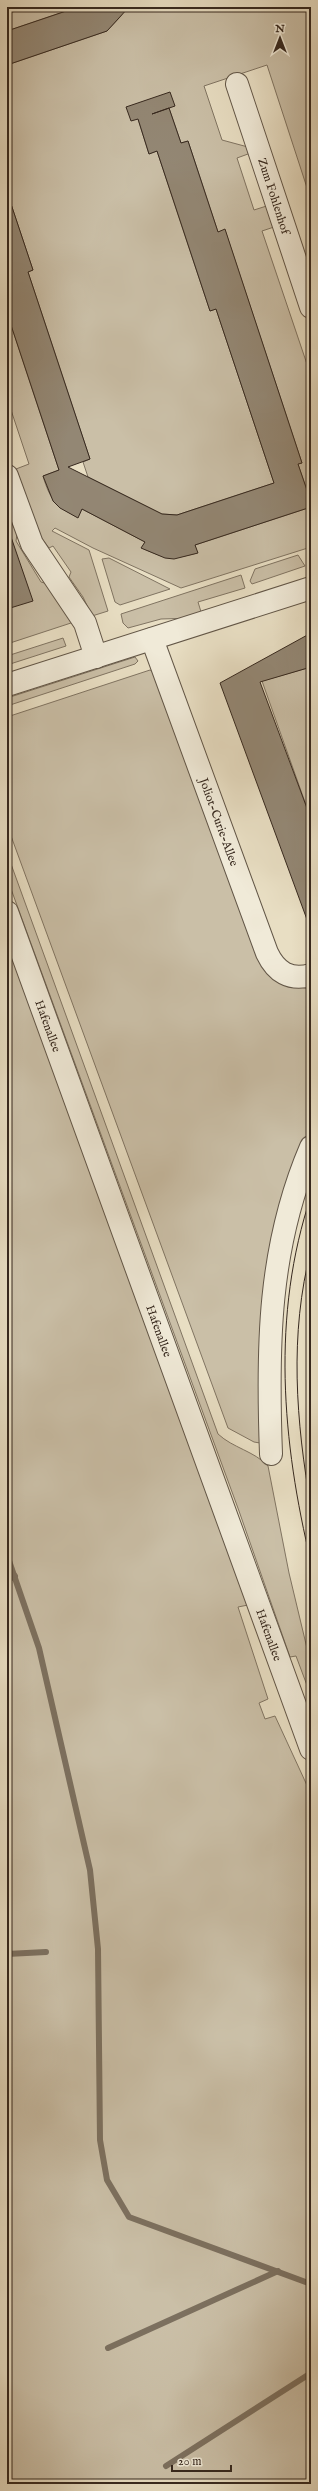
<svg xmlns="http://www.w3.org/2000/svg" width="318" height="2491" viewBox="0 0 318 2491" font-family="'IM FELL English',serif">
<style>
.green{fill:#cabfa7;stroke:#807462}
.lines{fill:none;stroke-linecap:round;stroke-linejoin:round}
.stream{stroke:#7c705f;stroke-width:6}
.building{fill:#938774;stroke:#36281e}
.minor-casing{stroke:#625647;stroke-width:24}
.minor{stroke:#f0ead8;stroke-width:22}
.tram{stroke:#36281e;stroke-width:1}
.labels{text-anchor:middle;stroke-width:3;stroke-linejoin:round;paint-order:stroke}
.street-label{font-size:12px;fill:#36281e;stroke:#f0ead8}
</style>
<rect width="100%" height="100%" fill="#e8dec3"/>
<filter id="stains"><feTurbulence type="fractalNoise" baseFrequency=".005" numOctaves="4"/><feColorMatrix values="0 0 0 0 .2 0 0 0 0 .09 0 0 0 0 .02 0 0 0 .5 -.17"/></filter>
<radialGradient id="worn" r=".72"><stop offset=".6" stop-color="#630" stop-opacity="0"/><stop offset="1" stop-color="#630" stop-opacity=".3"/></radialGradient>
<g class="green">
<polygon points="27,7 78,7 7,31 7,14"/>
<polygon points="126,7 311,7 311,62 308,63 311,72 311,200 267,65 204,86 222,140 259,150 237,158 254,210 276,203 283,224 262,231 311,376 311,502 298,464 302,463 225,230 218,232 188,141 181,143 169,108 138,119 149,154 157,151 210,311 216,309 274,483 177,515 162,514 88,477 83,462 90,459 28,272 33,270 7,192 7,65 107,31 121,16"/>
<path d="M7,313L59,470L43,476C50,500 56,506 77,517L82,509L145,542L142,548C166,559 171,560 197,553L195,545L311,507V547L181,588L93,548L55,528L52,531L89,550L108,611L92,616L83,597L69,577L71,572L53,546L49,548L38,533L16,469L29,464L10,407L7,408Z"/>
<polygon points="7,512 17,534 16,541 41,582 51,585 74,622 7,644"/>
<polygon points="298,555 305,566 252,584 250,581 255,569"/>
<polygon points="109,558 170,589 120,605 115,602 102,559"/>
<polygon points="241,575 245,588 198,602 202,615 194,618 161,619 128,628 123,623 121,614"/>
<polygon points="63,638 66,646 7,665 7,656"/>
<polygon points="135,657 138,661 135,664 7,706 7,698"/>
<polygon points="311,667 311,819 262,681"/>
<path d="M150,670L154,672L259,961C275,980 286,985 311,989V1134L297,1166L260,1443L254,1442L228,1428L7,825V717Z"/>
<path d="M7,853L218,1434C233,1448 254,1451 268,1466L289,1573L311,1665V1696L296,1656L290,1657L239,1511L7,878Z"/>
<polygon points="7,940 248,1605 238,1607 268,1699 259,1703 265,1719 275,1716 311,1794 311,2484 7,2484"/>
</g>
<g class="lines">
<g class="stream">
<polyline points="7,1555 39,1648 90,1870 98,1949 100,2140 107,2180 129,2217 311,2284"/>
<polyline points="7,1580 15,1576"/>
<polyline points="7,1954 46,1952"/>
<polyline points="108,2348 278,2271"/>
<polyline points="166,2466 311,2373"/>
</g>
</g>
<g class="building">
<polygon points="78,7 129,7 107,31 7,65 7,31"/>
<polygon points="170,92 175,106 152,114 169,108 181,143 188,141 218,232 225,229 302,463 298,464 311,502 311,507 195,545 198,553 174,559 165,558 141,548 145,542 82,509 78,518 60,508 53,501 43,476 59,470 7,313 7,201 10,201 33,270 28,272 90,459 68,467 162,514 177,515 274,483 216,309 210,311 157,151 149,154 138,119 131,121 126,107"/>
<polygon points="7,534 10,534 33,601 7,609"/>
<polygon points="311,633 311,667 260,682 311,819 309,925 220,683"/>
</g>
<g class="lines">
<g class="minor-casing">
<g id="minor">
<polyline points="237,84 311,307"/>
<polyline points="7,476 32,544 85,623 96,657"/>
<path d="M152,639L267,953C276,972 290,981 311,975"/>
<polyline points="7,685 311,588"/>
<polyline points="7,912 311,1749"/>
<path d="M271,1454C267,1347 268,1247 311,1147"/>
</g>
</g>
<use href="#minor" class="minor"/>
<g class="tram">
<path d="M311,1196C271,1315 282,1442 311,1562"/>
<path d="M311,1250C289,1334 296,1422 311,1507"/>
</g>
</g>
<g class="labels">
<g class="street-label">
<text transform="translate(274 196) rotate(72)" y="4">Zum Fohlenhof</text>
<text transform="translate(219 822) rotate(70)" y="4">Joliot-Curie-Allee</text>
<text transform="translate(48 1026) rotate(70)" y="4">Hafenallee</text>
<text transform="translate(159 1331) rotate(70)" y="4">Hafenallee</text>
<text transform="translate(269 1635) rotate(70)" y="4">Hafenallee</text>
</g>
</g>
<rect width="318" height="2491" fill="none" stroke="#e8dec3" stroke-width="24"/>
<rect x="8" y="8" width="302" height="2475" fill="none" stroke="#36281e" stroke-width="2"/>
<rect x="12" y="12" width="294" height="2467" fill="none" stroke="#36281e"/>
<g transform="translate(280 38)" stroke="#f0ead8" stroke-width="3" paint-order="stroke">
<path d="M0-3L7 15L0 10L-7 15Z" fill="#36281e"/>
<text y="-6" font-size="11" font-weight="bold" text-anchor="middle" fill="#36281e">N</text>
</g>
<path d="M172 2465v6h59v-6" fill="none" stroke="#36281e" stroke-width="2"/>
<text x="178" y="2465" font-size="12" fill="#36281e" stroke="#f0ead8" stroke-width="3" paint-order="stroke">20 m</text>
<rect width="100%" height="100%" filter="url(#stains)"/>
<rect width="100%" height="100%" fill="url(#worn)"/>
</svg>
